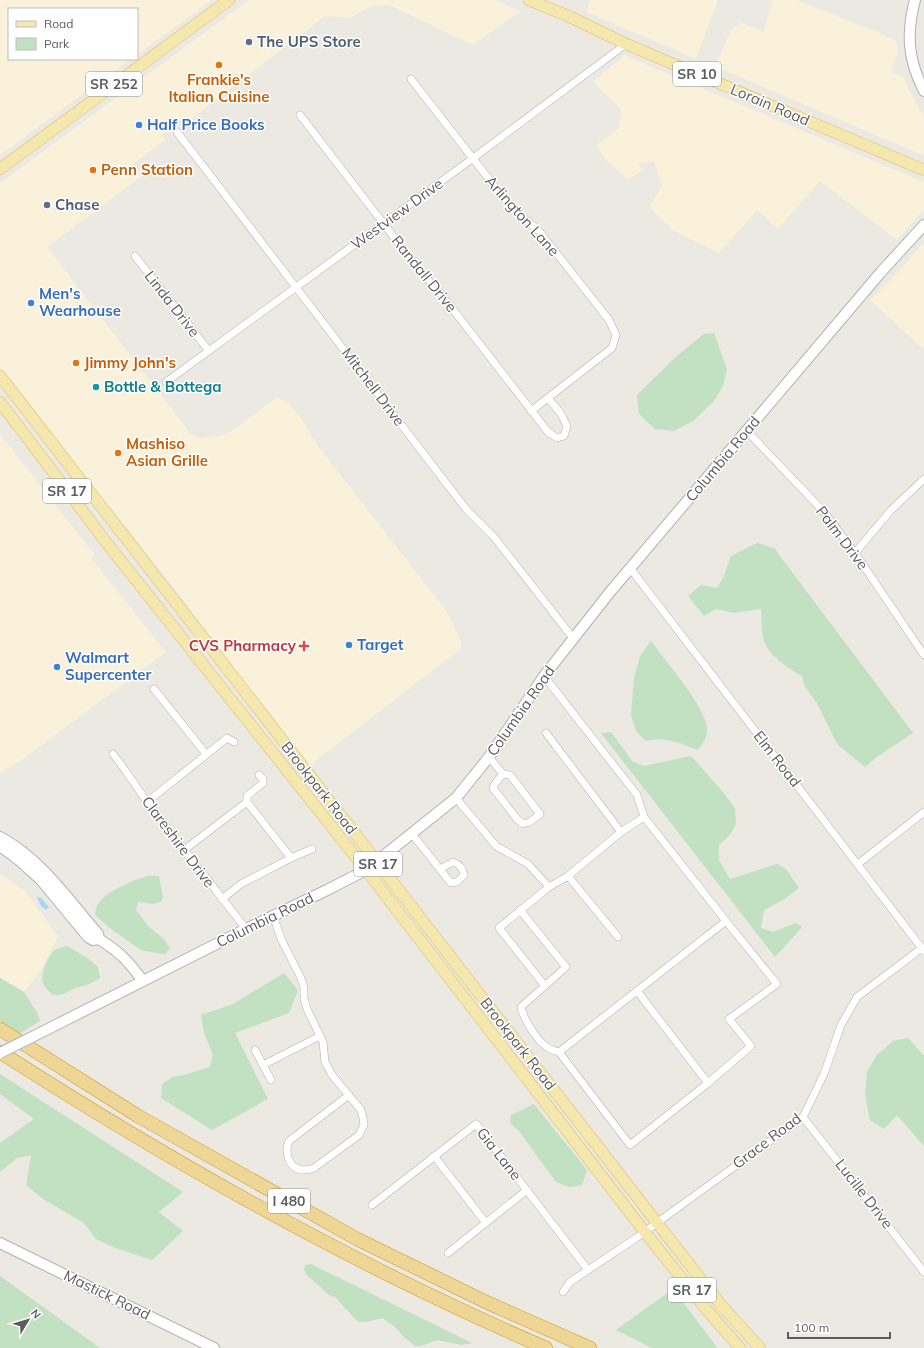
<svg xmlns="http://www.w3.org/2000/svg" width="924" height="1348" viewBox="0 0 924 1348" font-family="Mulish,sans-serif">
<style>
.commercial{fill:#f9f1da}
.green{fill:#c2e0c2}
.water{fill:#aad4f3}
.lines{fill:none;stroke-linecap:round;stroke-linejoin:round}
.street-casing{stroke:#b0b2b6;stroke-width:8}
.secondary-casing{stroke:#afb1b6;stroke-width:12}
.primary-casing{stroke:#debc69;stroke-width:12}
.highway-casing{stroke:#d0961e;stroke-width:14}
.street{stroke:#fff;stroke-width:7}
.secondary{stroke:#fff;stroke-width:10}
.primary{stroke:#f4e8af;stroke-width:11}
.highway{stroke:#eed796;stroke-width:13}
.secondary-bridge-casing{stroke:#afb1b6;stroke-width:12;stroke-linecap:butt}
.secondary-bridge{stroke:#fff;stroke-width:10}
.service-dot{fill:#5c6f8a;stroke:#fff;stroke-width:1.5}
.food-dot{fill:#e8710a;stroke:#fff;stroke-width:1.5}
.shop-dot{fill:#3f7fe0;stroke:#fff;stroke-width:1.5}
.culture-dot{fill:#0f9aa8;stroke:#fff;stroke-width:1.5}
.health-dot{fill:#e0444e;stroke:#fff;stroke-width:1.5}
.labels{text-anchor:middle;stroke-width:3;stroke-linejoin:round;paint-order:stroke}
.shield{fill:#fff;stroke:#8c8e90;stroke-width:1}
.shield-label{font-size:14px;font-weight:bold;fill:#5b5d61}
.service-label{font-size:15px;font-weight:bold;fill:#4e5e75;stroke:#fff;text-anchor:start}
.food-label{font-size:15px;font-weight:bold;fill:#c56008;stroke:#fff;text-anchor:start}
.street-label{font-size:15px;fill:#5b5d61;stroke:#fff}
.shop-label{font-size:15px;font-weight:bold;fill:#366cbe;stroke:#fff;text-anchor:start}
.culture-label{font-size:15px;font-weight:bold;fill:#0d838f;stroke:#fff;text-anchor:start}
.health-label{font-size:15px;font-weight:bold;fill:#be3a42;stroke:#fff;text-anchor:end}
</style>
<rect width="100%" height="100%" fill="#ebe9e2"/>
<g class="commercial">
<polygon points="0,0 212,0 137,55 137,9 9,9 9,59 131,59 0,155"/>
<polygon points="249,0 495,0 520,11 473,45 389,5 377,5 363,10 351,18 325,16 185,124 181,120 162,135 165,140 133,164 142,176 47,247 192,435 199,438 225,435 233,430 269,403 277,398 283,400 290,404 304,423 318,446 444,608 453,623 461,642 461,647 458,651 309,766 239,677 230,662 180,596 111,508 102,502 41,419 0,367 0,183"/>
<polygon points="590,0 718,0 696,59 586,12"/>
<polygon points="773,0 797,0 880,33 896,41 898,50 891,72 903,76 910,92 924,117 924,156 714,66 733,27 738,27 740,22 763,32"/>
<polygon points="624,55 924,182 924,209 897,240 820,181 778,229 757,210 719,253 674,231 649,207 662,186 654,161 638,164 643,170 628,180 605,159 596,145 619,128 621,109 593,82"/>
<polygon points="924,242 924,350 870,300 901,269"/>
<polygon points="0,434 95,555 91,558 166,652 22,760 0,773"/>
<polygon points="0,874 26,892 58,936 41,970 24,992 0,978"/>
</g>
<g class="green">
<polygon points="714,333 727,369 723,386 714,401 693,421 674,431 655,429 639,414 637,395 678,355 704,334"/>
<path d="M757,543L774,548L913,733L877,757L865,767L837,744L817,703L804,685L802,676C788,668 766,654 763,637C761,628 762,618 761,609L734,613L716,609L704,616L688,596L701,585L717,588L724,576L731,556Z"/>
<path d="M651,641C665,661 706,707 707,729C708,737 702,745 697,750C680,743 664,736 646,741L636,731L631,715L634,678L640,656Z"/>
<polygon points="611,732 633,762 644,766 691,756 723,792 735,808 736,824 729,836 719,845 719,860 730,879 777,864 786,869 799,888 783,900 764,910 761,928 773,932 796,923 802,927 775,957 601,733"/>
<path d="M147,876H159L163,898L160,902L153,904L138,902L136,910L148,926L165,940L170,949L165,954L150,952L141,950L111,929L95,915C96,909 97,904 101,900C110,890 134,880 147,876Z"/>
<path d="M67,946L86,957L98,967L100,978L89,984L75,988L61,995H53C49,992 45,988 43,983C40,975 48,955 55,950C58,948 63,947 67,946Z"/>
<polygon points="284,973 298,990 289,1013 235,1033 268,1099 212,1130 161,1098 162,1084 173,1077 184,1075 210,1067 213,1055 204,1033 201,1015 233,1004"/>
<polygon points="0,978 24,992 37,1013 40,1021 19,1034 0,1021"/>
<polygon points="908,1038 924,1056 924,1146 897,1115 884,1129 870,1120 865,1094 867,1072 877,1055 893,1041"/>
<polygon points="0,1074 183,1192 159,1212 183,1231 152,1260 113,1247 96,1239 84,1223 43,1199 26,1185 31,1155 17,1158 0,1172 0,1143 34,1119 0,1094"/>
<polygon points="534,1104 587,1170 582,1185 569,1187 556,1182 519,1131 510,1123 511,1115"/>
<polygon points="311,1264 472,1343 461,1345 437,1340 421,1346 415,1346 405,1338 395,1327 382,1318 367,1322 358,1322 335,1297 329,1295 307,1275 304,1270 305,1265"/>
<polygon points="0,1276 100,1348 0,1348"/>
<polygon points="673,1289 716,1346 717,1348 652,1348 616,1330"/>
</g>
<polygon class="water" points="38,897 41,898 49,907 46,910 41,906 37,898"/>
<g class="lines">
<g class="street-casing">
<g id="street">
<polyline points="411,79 510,206 539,231 609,320 616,335 612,348 531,411"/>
<polyline points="300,115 420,271 441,294 548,432 557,438 564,436 567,426 561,414 548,398"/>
<polyline points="177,132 423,453 466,509 494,537 573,638"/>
<polyline points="135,256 209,351"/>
<polyline points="166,382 472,159 626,44"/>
<polyline points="747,431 824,512 855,553 924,655"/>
<polyline points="855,553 891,510 924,479"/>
<polyline points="630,568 924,951"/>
<polyline points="154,689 206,754"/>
<polyline points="546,733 621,832"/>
<polyline points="113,754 125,770 147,802 246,929"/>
<polyline points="489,757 503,774 510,775 540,814 530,822 523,824 517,819 493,788 494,785 503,774"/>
<polyline points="456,798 496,846 528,864 549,887"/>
<polyline points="147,802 227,738 234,742"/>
<polyline points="247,802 247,796 263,783 263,779 259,775"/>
<path d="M412,834L451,883L457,882L464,875C463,869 459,864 453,862L440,869"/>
<polyline points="184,850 247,802 291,858"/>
<polyline points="858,864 924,812"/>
<polyline points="568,876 618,937"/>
<polyline points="222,899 241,884 291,858 312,849"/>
<path d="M520,910L566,967L521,1007C523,1018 537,1041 547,1047C550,1049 555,1051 559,1052L630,1145L708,1083L751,1046L729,1019L777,984L726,921L644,817L637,795L544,676"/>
<path d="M273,916L282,941L301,978L304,988V998L307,1009L323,1042L325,1062L332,1075L361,1110L363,1118L364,1125L359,1135L314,1168C311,1169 307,1170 304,1170C289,1170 284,1153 289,1141L349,1095"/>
<polyline points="545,986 499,928 549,887 568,876 621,832 644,817"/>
<polyline points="637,991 708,1083"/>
<polyline points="255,1050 271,1080"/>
<polyline points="559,1052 726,921"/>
<polyline points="263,1065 320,1036"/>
<polyline points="803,1117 924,1272"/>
<polyline points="434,1156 486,1223"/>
<polyline points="372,1205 476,1124 588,1270"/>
<polyline points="448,1253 527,1190"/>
<polyline points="563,1292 570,1282 636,1238 803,1117 824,1074 841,1025 857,997 922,948"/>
</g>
</g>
<g class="secondary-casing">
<g id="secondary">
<path d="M915,0C906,34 908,60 924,91"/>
<path d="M0,837C41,859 68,899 98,934L99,939C121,953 128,961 143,981"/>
<polyline points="0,846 20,861 41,880 88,937 93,940 99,939"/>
<polyline points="50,1028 246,929 327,890 366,870 456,798 489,757 544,676 610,592 881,272 924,225"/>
<polyline points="0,1243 214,1348"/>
</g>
</g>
<g class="primary-casing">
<g id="primary">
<polyline points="529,0 568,16 626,44 924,170"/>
<polyline points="0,169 229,0"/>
<polyline points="0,376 661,1228 721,1305 760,1348"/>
<polyline points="0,402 109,546 366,870 644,1231 706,1309 740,1348"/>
</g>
</g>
<g class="highway-casing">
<g id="highway">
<polyline points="0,1029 138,1116 357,1239 488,1303 590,1348"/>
<path d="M0,1052C174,1164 356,1266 546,1348"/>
</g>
</g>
<use href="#street" class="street"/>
<use href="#secondary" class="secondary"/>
<use href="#primary" class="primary"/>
<use href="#highway" class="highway"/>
<g class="secondary-bridge-casing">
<polyline id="secondary-bridge" points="0,1053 50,1028"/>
</g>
<use href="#secondary-bridge" class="secondary-bridge"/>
</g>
<g class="service-dot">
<circle cx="249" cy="42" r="4"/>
<circle cx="47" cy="205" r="4"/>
</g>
<g class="food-dot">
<circle cx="219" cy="65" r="4"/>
<circle cx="93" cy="170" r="4"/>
<circle cx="76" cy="363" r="4"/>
<circle cx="118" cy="453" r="4"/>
</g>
<g class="shop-dot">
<circle cx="139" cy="125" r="4"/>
<circle cx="31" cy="303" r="4"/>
<circle cx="349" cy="645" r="4"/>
<circle cx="57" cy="667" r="4"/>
</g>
<circle class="culture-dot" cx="96" cy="387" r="4"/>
<path class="health-dot" d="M302 640h4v4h4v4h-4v4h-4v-4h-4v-4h4z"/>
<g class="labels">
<g class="shield">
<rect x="673" y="62" width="48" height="24" rx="3"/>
<rect x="86" y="72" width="56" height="24" rx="3"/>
<rect x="43" y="479" width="48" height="24" rx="3"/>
<rect x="354" y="852" width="48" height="24" rx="3"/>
<rect x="268" y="1189" width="42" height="24" rx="3"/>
<rect x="668" y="1278" width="48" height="24" rx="3"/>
</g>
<g class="shield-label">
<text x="697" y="79">SR 10</text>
<text x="114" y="89">SR 252</text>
<text x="67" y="496">SR 17</text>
<text x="378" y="869">SR 17</text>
<text x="289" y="1206">I 480</text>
<text x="692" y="1295">SR 17</text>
</g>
<g class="service-label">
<text x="257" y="47">The UPS Store</text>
<text x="55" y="210">Chase</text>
</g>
<g class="food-label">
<text x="219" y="85" text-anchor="middle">Frankie's<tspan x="219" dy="17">Italian Cuisine</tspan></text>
<text x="101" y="175">Penn Station</text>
<text x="84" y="368">Jimmy John's</text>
<text x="126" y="449">Mashiso<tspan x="126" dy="17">Asian Grille</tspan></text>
</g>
<g class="street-label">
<text transform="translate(770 105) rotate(23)" y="5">Lorain Road</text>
<text transform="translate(397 214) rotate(-36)" y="5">Westview Drive</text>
<text transform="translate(522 216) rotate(48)" y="5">Arlington Lane</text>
<text transform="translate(424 274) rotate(51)" y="5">Randall Drive</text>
<text transform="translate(172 304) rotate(52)" y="5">Linda Drive</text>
<text transform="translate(373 387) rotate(53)" y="5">Mitchell Drive</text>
<text transform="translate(723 459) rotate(-50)" y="5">Columbia Road</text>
<text transform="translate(842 538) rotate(53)" y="5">Palm Drive</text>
<text transform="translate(521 711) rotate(-55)" y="5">Columbia Road</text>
<text transform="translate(777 759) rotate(52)" y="5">Elm Road</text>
<text transform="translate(319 788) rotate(52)" y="5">Brookpark Road</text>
<text transform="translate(178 842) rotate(53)" y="5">Clareshire Drive</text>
<text transform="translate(265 920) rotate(-26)" y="5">Columbia Road</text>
<text transform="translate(518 1044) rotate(52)" y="5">Brookpark Road</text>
<text transform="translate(767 1141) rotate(-37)" y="5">Grace Road</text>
<text transform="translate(499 1154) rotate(52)" y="5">Gia Lane</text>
<text transform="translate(864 1194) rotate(52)" y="5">Lucille Drive</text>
<text transform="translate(107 1295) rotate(26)" y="5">Mastick Road</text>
</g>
<g class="shop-label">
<text x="147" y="130">Half Price Books</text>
<text x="39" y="299">Men's<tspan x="39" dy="17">Wearhouse</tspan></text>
<text x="357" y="650">Target</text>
<text x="65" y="663">Walmart<tspan x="65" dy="17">Supercenter</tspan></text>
</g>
<g class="culture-label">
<text x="104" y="392">Bottle &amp; Bottega</text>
</g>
<g class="health-label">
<text x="296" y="651">CVS Pharmacy</text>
</g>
</g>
<rect x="8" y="8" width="130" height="52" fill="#ffffff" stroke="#bdbec0"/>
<rect x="16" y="21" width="20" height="6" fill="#f4e8af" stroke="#bdbec0"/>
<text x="44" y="28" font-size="12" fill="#5b5d61">Road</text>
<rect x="16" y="38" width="20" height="12" fill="#c2e0c2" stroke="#bdbec0"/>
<text x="44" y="48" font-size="12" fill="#5b5d61">Park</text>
<g transform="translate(28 1320) rotate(52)" stroke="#ffffff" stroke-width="3" paint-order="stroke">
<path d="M0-3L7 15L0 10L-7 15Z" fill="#5b5d61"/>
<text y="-6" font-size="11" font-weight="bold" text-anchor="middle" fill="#5b5d61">N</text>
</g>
<path d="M788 1332v6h102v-6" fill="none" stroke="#5b5d61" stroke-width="2"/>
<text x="794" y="1332" font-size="12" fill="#5b5d61" stroke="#ffffff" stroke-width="3" paint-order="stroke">100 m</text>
</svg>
